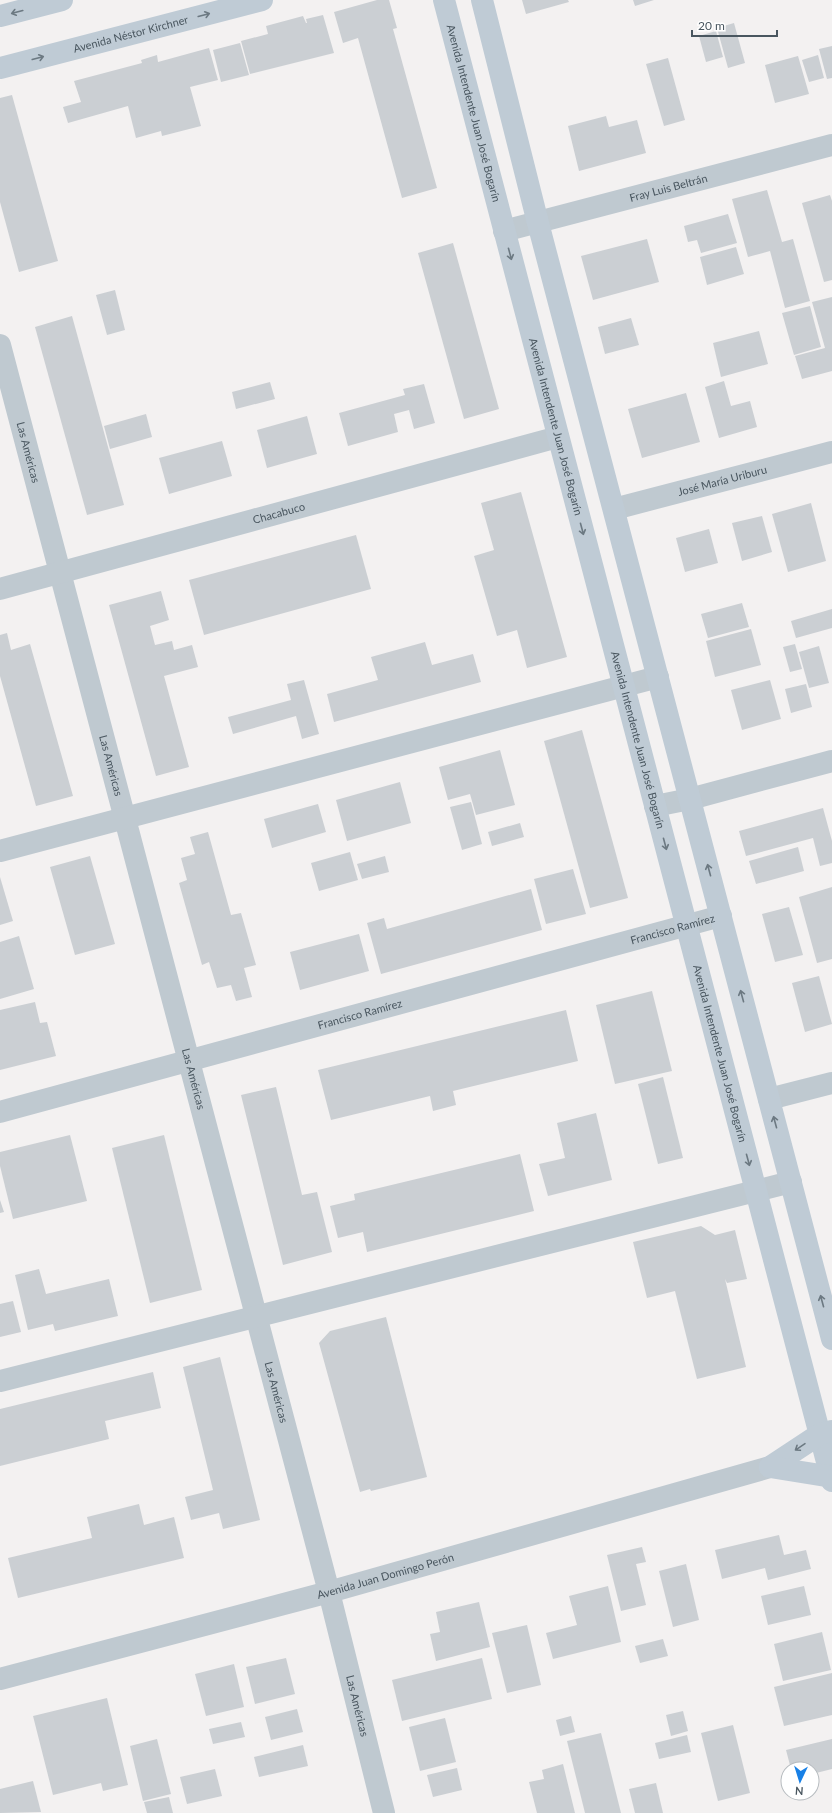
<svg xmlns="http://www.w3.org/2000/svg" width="832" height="1813" viewBox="0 0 832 1813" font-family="Lato,sans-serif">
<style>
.building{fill:#cbcfd3}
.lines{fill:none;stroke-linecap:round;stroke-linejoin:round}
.street{stroke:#bfc9d0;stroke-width:22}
.secondary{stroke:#bfcbd5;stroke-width:22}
.oneway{stroke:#6c7982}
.labels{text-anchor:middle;stroke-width:3;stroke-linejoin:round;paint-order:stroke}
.street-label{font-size:11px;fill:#49565f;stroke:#fff}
</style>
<rect width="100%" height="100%" fill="#f3f1f1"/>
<g class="building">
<polygon points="377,0 389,0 397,28 393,29 437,188 402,198 358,38 343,43 334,12"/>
<polygon points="522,0 568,0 569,2 526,14"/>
<polygon points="633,0 654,0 635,6"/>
<polygon points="323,15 334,53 250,74 241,41 268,34 266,26 303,16 306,23 307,23 306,19"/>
<polygon points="734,23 745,63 728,68 717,28"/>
<polygon points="716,31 723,57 706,62 699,36"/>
<polygon points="240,43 249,75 221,82 213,50"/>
<polygon points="832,46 832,78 827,79 819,49"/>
<polygon points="209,48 218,80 190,87 201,126 162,136 161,131 136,138 128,106 68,123 63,107 81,102 74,81 142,63 141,60 157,55 158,62"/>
<polygon points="818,55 824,78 809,82 802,60"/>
<polygon points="798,56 809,94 775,103 765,65"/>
<polygon points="668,58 685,120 664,126 646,64"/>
<polygon points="12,95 58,261 19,272 0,202 0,98"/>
<polygon points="606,116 609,127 637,120 646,153 579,171 568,126"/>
<polygon points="767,190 782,242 793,239 810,301 785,308 770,251 748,257 732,199"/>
<polygon points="830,195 832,201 832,280 824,282 802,203"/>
<polygon points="728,214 737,243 701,253 697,240 688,242 684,226"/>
<polygon points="647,239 659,282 593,300 581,256"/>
<polygon points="453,243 499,409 464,419 418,253"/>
<polygon points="736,247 744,274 707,285 700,257"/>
<polygon points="115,290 125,330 107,335 96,295"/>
<polygon points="832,297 832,371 802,379 795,356 825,348 812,302"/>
<polygon points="810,306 821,347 794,355 782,313"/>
<polygon points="72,316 124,505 87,515 35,327"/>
<polygon points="631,318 639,345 605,354 598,327"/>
<polygon points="759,331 768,364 721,377 713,343"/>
<polygon points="724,381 731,406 750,401 757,427 719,438 705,387"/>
<polygon points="270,382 275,399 236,409 232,392"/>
<polygon points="424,384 435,423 414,429 409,410 394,414 398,432 348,446 339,413 405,395 403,389"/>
<polygon points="686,393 700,442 642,458 628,409"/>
<polygon points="146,414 152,437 110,449 104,426"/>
<polygon points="307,416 317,454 267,468 257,430"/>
<polygon points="222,441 232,476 169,494 159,458"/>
<polygon points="521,492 567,657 527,668 517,630 497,636 474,556 494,550 481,503"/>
<polygon points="811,503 826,561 788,572 772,514"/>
<polygon points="762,516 772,552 742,561 732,523"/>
<polygon points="709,529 718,563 685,572 676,538"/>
<polygon points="356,535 371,589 204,635 189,580"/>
<polygon points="161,591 169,620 150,626 155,645 172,641 174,650 192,645 198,667 164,676 189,767 156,776 109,605"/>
<polygon points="742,603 749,627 708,638 701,614"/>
<polygon points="832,609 832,628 796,638 791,621"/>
<polygon points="751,629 761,665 715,677 706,641"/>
<polygon points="7,633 11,650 30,644 73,796 36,806 0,676 0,635"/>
<polygon points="425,642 432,665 473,654 481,682 334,722 327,694 378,680 371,657"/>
<polygon points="795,644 802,669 790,672 783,647"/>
<polygon points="819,646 829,683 809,688 799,652"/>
<polygon points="304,680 319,734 302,739 296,716 233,734 228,717 291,700 287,684"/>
<polygon points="770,680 781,719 742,730 731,690"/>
<polygon points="806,684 812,707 791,713 785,689"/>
<polygon points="582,730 628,898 590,908 544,741"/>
<polygon points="500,750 515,805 476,815 470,794 448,800 439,767"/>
<polygon points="400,782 411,823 347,841 336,800"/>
<polygon points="471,802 482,844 462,850 450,807"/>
<polygon points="318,804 326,832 272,848 264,819"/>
<polygon points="823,808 832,841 832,863 820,866 813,838 746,856 739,831"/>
<polygon points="520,823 524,837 492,846 488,832"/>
<polygon points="208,832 231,915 241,913 256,965 244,968 252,997 236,1001 231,985 217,988 209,962 202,965 179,883 187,880 181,858 195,854 190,837"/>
<polygon points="798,847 804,871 756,884 749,861"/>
<polygon points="350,852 358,880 319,891 311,863"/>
<polygon points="90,856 115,944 75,955 50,867"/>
<polygon points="385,856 389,872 362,879 357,864"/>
<polygon points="573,869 586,914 546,924 534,879"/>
<polygon points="0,877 13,921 0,925"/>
<polygon points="832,887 832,959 817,963 799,897"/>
<polygon points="531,889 542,930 381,974 367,923 384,918 387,929"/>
<polygon points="789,907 803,955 775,962 762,914"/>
<polygon points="359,934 369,971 300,990 290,952"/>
<polygon points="19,936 34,989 0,999 0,942"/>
<polygon points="819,976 832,1024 805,1032 792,983"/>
<polygon points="652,991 672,1071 615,1084 596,1005"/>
<polygon points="35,1002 40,1023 47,1022 56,1056 0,1070 0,1010"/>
<polygon points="566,1010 578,1061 453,1091 456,1105 433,1111 430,1096 331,1120 318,1070"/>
<polygon points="663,1077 683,1158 658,1164 638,1084"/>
<polygon points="276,1087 302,1195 317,1192 332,1252 283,1265 241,1095"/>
<polygon points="596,1113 612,1180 548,1196 539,1164 565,1158 557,1123"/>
<polygon points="70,1135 87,1201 13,1219 0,1166 0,1152"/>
<polygon points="164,1135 202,1290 150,1303 112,1148"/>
<polygon points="520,1154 534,1211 367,1252 363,1232 338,1238 330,1206 355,1200 354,1194"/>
<polygon points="0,1200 4,1212 0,1213"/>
<polygon points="701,1226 715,1235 735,1230 747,1279 727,1283 725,1279 746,1367 697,1379 675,1291 647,1298 633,1242"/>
<polygon points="39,1269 46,1294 109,1279 118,1316 55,1331 53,1324 28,1330 15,1275"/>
<polygon points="13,1301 21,1332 0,1337 0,1304"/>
<polygon points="386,1317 427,1477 371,1491 370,1489 360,1492 319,1343 330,1331"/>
<polygon points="220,1357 260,1520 223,1529 219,1513 191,1520 185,1497 213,1490 183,1367"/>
<polygon points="153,1372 161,1408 105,1421 109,1439 0,1466 0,1409"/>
<polygon points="139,1504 144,1525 174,1517 184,1558 18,1598 8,1558 92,1538 87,1517"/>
<polygon points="779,1535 784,1555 806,1550 811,1569 768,1580 765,1568 722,1579 715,1550"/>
<polygon points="642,1547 646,1562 636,1564 646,1605 621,1611 607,1555"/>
<polygon points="686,1564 699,1620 673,1627 659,1571"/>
<polygon points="608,1586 621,1642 553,1659 546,1633 577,1625 569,1596"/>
<polygon points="804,1586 811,1615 768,1625 761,1596"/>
<polygon points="479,1602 490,1647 436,1661 430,1634 440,1632 436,1612"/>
<polygon points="527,1625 541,1685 507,1693 492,1633"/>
<polygon points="822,1632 831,1670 783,1681 774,1644"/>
<polygon points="663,1639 668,1656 640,1663 635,1646"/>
<polygon points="286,1658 295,1694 255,1704 246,1667"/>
<polygon points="482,1658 492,1699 402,1721 392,1680"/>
<polygon points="234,1664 244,1707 206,1716 195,1674"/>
<polygon points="832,1673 832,1715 784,1726 774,1687"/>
<polygon points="107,1698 128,1785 103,1791 101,1783 53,1795 33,1716"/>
<polygon points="297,1709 303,1732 271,1740 265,1717"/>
<polygon points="683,1711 688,1731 671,1736 666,1715"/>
<polygon points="571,1716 575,1732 560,1736 556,1720"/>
<polygon points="445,1718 456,1762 420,1771 409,1727"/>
<polygon points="241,1722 245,1737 213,1744 209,1729"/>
<polygon points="733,1725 750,1793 718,1801 701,1733"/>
<polygon points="601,1733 621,1813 585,1813 567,1741"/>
<polygon points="687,1735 691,1752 659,1759 655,1743"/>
<polygon points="157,1739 171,1794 143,1801 130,1746"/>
<polygon points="832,1739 832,1769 812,1774 812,1769 791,1769 786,1750"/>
<polygon points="303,1745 308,1766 259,1777 254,1757"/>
<polygon points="563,1764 575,1813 537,1813 529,1782 544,1779 542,1770"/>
<polygon points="457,1768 462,1790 433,1797 427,1775"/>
<polygon points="215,1769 222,1796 187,1804 180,1777"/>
<polygon points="33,1781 41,1812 0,1813 0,1789"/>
<polygon points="656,1783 663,1813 635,1813 629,1789"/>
<polygon points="169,1797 173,1813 147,1813 144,1802"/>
</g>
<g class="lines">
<g class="street">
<path id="s1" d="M504,231L832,145"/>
<path id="s2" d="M0,345L329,1592L384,1813"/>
<path id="s3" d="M614,509L832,452"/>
<path id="s4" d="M0,589L558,437"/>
<polyline points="655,806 690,799 832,761"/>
<polyline points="0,851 658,677"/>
<polyline points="769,1099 832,1083"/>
<path id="s5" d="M0,1112L721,916"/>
<polyline points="0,1381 791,1182"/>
<path id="s6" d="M0,1679L329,1592L770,1467"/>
</g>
<g class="secondary">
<path id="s7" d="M444,0L832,1481"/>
<polyline points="482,0 538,223 832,1339"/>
<polyline points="0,16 62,0"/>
<path id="s8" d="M0,68L262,0"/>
<polyline points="770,1467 820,1434 832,1431"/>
<polyline points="770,1467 832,1477"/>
</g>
</g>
<defs><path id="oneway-shaft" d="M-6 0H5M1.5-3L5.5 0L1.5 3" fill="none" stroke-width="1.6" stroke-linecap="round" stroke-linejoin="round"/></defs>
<g class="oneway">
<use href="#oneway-shaft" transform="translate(17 12) rotate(165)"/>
<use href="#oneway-shaft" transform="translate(204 15) rotate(-15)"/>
<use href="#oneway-shaft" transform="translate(38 58) rotate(-15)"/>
<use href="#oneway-shaft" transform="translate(510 254) rotate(75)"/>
<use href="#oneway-shaft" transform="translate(582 529) rotate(75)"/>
<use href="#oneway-shaft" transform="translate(665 844) rotate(75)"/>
<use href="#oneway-shaft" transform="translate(709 870) rotate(-105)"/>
<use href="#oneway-shaft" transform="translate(742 996) rotate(-105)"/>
<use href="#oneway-shaft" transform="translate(775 1122) rotate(-105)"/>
<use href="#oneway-shaft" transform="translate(748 1160) rotate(75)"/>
<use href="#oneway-shaft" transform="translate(822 1301) rotate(-105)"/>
<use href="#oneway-shaft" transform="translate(800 1447) rotate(146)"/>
</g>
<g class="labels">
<g class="street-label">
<text dy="4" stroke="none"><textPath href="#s8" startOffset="135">Avenida Néstor Kirchner</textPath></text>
<text dy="4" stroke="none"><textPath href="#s7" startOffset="117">Avenida Intendente Juan José Bogarín</textPath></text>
<text dy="4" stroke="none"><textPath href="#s1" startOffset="170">Fray Luis Beltrán</textPath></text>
<text dy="4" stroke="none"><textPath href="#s7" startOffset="441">Avenida Intendente Juan José Bogarín</textPath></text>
<text dy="4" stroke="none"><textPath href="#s2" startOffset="111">Las Américas</textPath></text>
<text dy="4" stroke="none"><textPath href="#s3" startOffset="112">José María Uriburu</textPath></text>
<text dy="4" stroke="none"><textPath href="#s4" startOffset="289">Chacabuco</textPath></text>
<text dy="4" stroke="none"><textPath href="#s7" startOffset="765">Avenida Intendente Juan José Bogarín</textPath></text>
<text dy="4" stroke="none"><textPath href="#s2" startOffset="435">Las Américas</textPath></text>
<text dy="4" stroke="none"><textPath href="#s5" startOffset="697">Francisco Ramírez</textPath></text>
<text dy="4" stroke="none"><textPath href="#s5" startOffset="373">Francisco Ramírez</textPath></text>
<text dy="4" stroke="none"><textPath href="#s7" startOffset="1089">Avenida Intendente Juan José Bogarín</textPath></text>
<text dy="4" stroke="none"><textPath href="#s2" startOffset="759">Las Américas</textPath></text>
<text dy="4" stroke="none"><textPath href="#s2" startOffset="1083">Las Américas</textPath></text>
<text dy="4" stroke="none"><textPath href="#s6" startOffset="399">Avenida Juan Domingo Perón</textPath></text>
<text dy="4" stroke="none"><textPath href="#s2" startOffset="1407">Las Américas</textPath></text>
</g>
</g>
<g transform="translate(800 1781) rotate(184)"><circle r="19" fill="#ffffff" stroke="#b6bbbf"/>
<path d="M0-3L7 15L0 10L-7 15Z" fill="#1880e6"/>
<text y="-6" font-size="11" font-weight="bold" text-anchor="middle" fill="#49565f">N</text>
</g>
<path d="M692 30v6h85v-6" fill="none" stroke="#49565f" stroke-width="2"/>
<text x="698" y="30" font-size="12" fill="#49565f" stroke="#ffffff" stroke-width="3" paint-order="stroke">20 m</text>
</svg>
